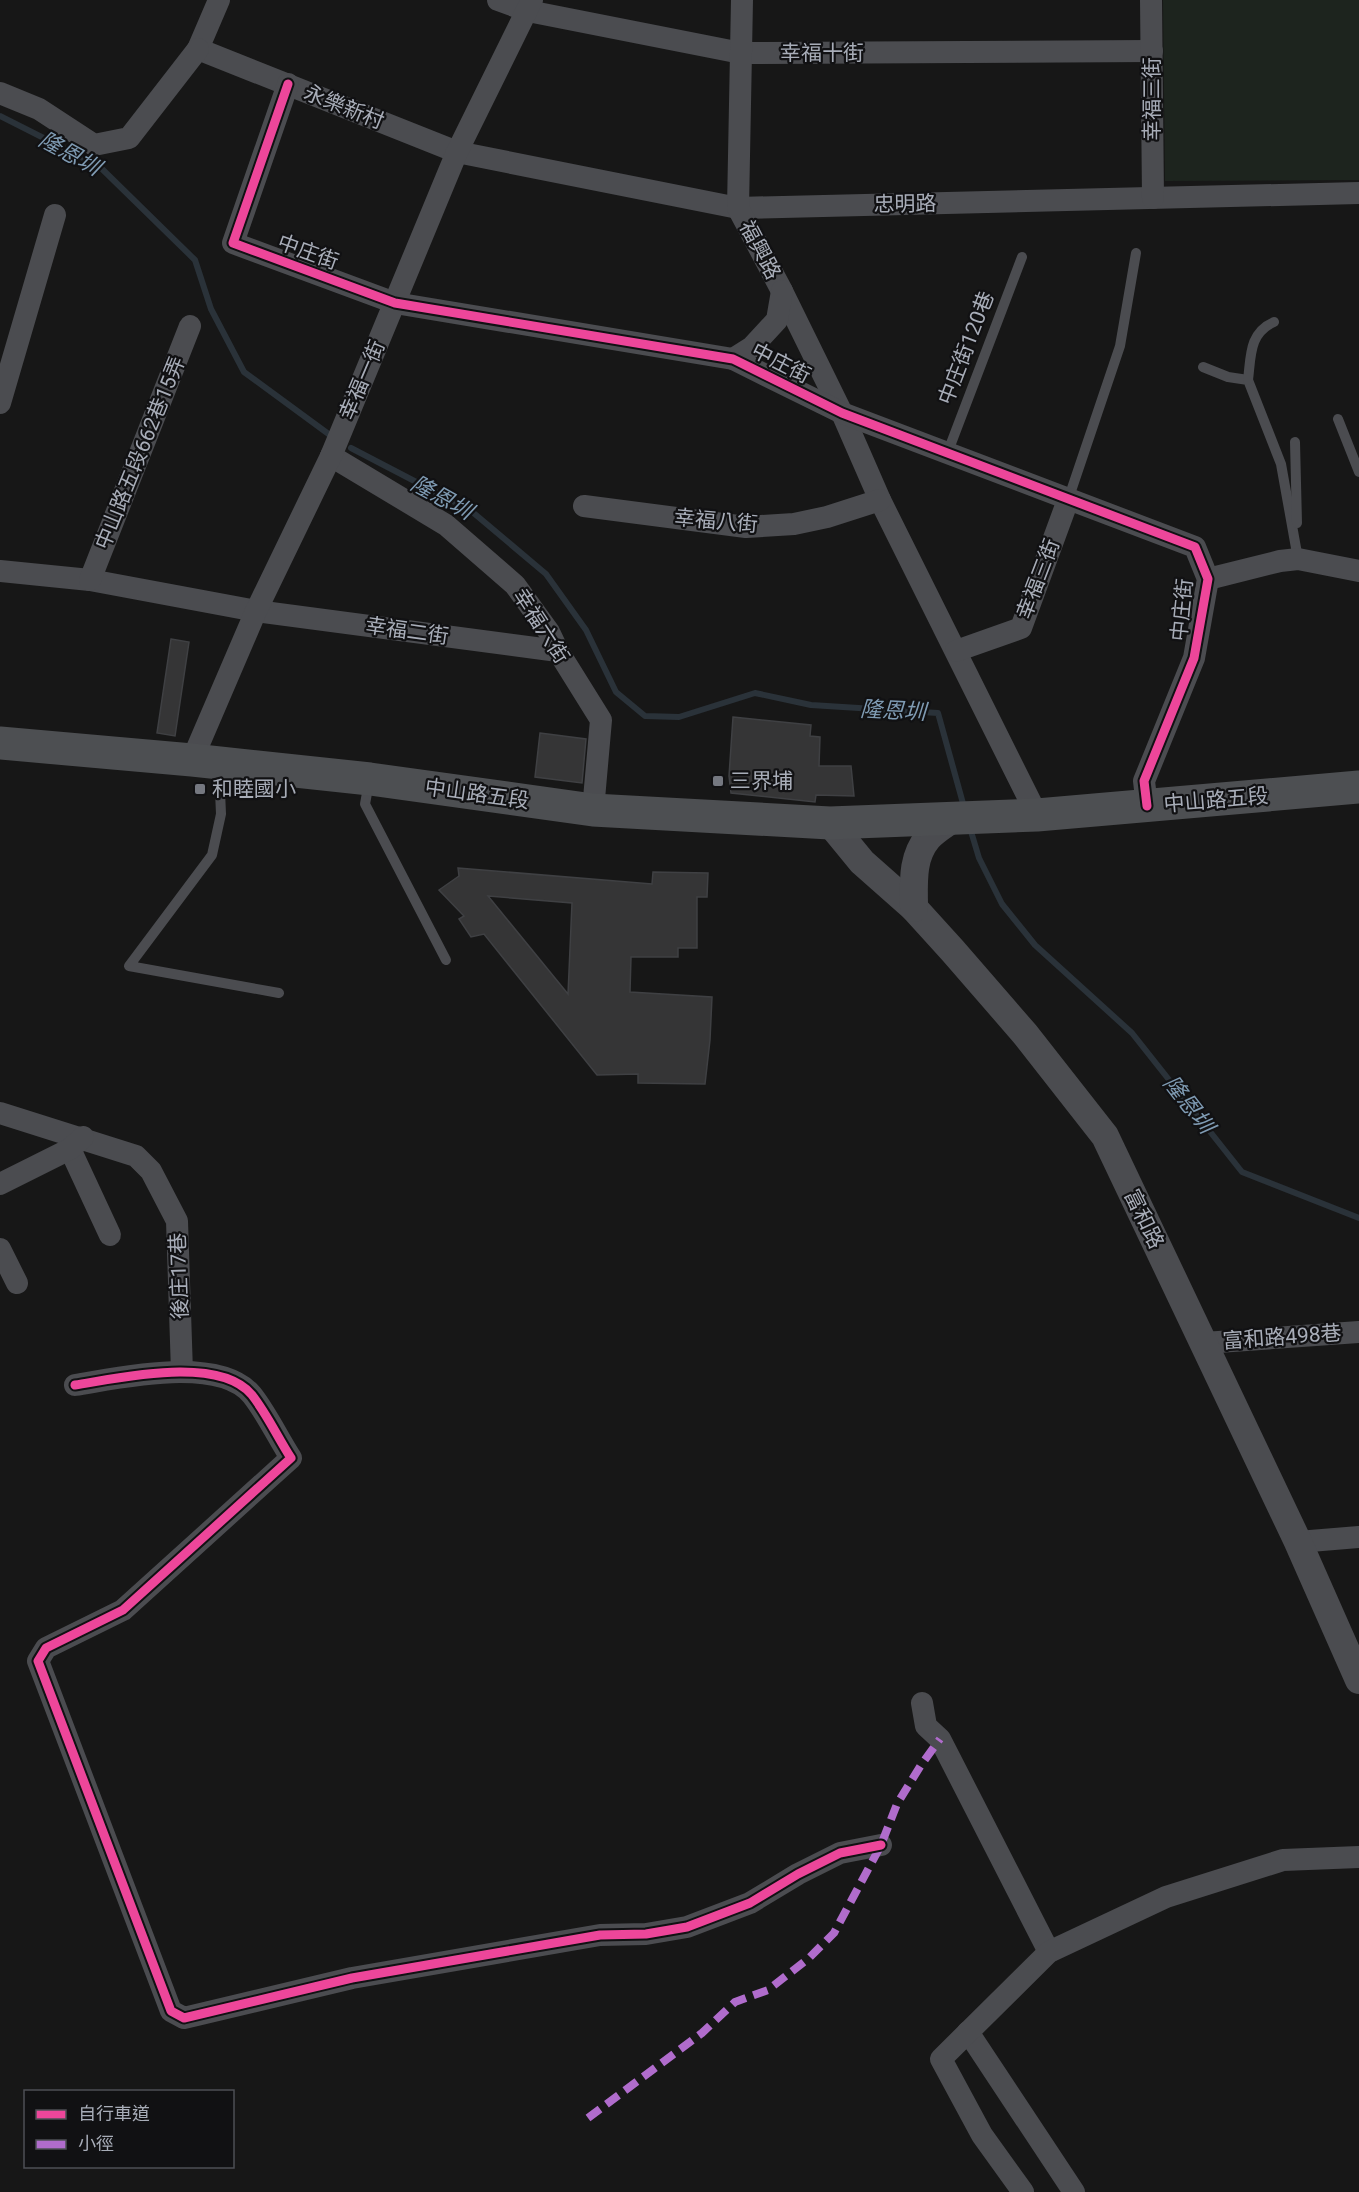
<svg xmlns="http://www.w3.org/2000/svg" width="1359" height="2192" viewBox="0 0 1359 2192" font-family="Roboto,'Noto Sans TC',sans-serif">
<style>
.green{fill:#1d241e}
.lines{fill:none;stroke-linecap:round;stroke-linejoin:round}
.stream{stroke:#2a3239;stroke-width:6}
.building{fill:#353536;stroke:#3f4043;stroke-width:1.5;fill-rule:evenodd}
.service{stroke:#4b4c50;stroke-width:10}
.minor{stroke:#4b4c50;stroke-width:22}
.tertiary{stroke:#4b4c50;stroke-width:28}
.primary{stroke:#4d4f52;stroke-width:33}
.quiet{stroke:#b06ccc;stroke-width:8;stroke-dasharray:15 8;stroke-linecap:butt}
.cycleway-casing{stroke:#111113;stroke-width:13}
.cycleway{stroke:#ed469a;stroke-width:9}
.poi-dot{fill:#757880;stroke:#111113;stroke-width:2}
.labels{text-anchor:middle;stroke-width:4.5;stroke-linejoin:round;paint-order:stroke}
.street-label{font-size:21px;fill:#a8adb8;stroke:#111113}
.poi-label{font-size:21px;fill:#a8adb8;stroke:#111113;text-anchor:start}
.water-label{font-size:22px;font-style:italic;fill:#7f9bb3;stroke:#111113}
</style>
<rect width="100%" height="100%" fill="#171717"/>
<polygon class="green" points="1163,0 1359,0 1359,180 1165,181"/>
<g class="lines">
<g class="stream">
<polyline points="0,116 99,166 195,260 211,309 244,372 334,438"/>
<polyline points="351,448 470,510 546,574 586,630 616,692 645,716 679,717 755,693 811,705 938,713 964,807"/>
<polyline points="970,828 979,858 1002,904 1035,945 1132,1033 1242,1172 1359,1218"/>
</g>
</g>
<g class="building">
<polygon points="171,639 189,642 175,736 157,733"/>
<polygon points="733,717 811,725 810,736 820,737 819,766 851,766 854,796 816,795 815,802 731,793 729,776"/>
<polygon points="540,733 586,739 582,783 535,777"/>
<path d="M458,868L652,884L653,872L708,873L707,897H697V948H678V957H631L630,992L712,997L710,1040L705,1084L638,1083V1074L597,1075L484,934L471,937L459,919L464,916L439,890L459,876ZM488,896L572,903L568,994Z"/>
</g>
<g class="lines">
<g class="service">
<polyline points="1203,367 1228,377 1248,380 1281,464 1298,559"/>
<path d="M1248,380C1251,356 1249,333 1274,322"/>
<polyline points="1338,419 1359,472"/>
<polyline points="1295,442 1297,523"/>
<polyline points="947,454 1022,257"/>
<polyline points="1068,500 1120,346 1136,253"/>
<polyline points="219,768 221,814 212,855 129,966 279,993"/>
<polyline points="369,782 365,804 446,960"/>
</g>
<g class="minor">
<polyline points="219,0 198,49 457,152 738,208 1359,193"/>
<polyline points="498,0 528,11 741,53 1152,51"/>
<polyline points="742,0 738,208 782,291 842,413 880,500 1037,815"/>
<polyline points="1151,0 1153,198"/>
<polyline points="288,84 233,243 395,303 733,359 842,413 1195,547 1208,579 1194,658 1144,781 1147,806"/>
<polyline points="0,93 39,109 94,145 129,138 198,49"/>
<polyline points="733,359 752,347 777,320 782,291"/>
<polyline points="0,403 55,215"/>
<polyline points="331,456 446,525 515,585 549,632 558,651 601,720 593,810"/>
<polyline points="584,506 746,527 794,524 827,517 880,500"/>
<polyline points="0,571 90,580 256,611 558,651"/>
<polyline points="1208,579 1280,561 1298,559 1359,571"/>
<polyline points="90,580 190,326"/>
<polyline points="956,651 1021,628 1068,500"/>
<polyline points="192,760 256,611 331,456 457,152 532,0"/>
<polyline points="0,1113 136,1156 151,1171 177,1221 182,1372"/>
<polyline points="70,1149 110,1235"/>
<polyline points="0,1184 70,1149 83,1137"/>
<polyline points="0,1249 17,1283"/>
<polyline points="1204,1343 1359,1332"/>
<path d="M75,1385C120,1378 219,1355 252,1395C267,1414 278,1438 291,1458L123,1610L46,1648L38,1661L171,2011L184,2018L352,1978L600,1935L646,1934L687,1927L750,1903L798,1874L840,1853L881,1845"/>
<polyline points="1298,1542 1359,1537"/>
<polyline points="922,1703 926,1726 940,1739 1049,1952"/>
<polyline points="968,2032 1074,2192"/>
<polyline points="1023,2192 982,2135 941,2059 1049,1952 1166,1897 1283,1860 1359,1857"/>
</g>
<g class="tertiary">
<polyline points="830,823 862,862 914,908 953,951 1025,1034 1105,1136 1298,1542 1359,1680"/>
<path d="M914,908C914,884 911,858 928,838C934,831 944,825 951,820"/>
</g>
<polyline class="primary" points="0,743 192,760 370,779 593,810 830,823 1037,815 1359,787"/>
<polyline class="quiet" points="588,2118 702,2033 735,2002 768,1990 809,1958 834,1933 881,1845 897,1804 921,1765 940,1739"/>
<g class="cycleway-casing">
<g id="cycleway">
<polyline points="288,84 233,243 395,303 733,359 842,413 1195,547 1208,579 1194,658 1144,781 1147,806"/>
<path d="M75,1385C120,1378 219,1355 252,1395C267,1414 278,1438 291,1458L123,1610L46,1648L38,1661L171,2011L184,2018L352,1978L600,1935L646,1934L687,1927L750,1903L798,1874L840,1853L881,1845"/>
</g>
</g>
<use href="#cycleway" class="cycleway"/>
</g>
<g class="poi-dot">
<rect x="712" y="775" width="12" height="12" rx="3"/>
<rect x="194" y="783" width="12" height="12" rx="3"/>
</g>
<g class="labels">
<g class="street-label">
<text x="822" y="60">幸福十街</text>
<text transform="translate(1152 99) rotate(-90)" y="7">幸福三街</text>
<text transform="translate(344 107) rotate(22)" y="7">永樂新村</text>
<text transform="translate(905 204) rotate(-1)" y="7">忠明路</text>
<text transform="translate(760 250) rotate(62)" y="7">福興路</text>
<text transform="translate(308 252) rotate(20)" y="7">中庄街</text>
<text transform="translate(966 348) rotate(-69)" y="7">中庄街120巷</text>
<text transform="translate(781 363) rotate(27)" y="7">中庄街</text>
<text transform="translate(362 380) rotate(-67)" y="7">幸福一街</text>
<text transform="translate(140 453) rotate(-68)" y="7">中山路五段662巷15弄</text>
<text transform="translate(716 521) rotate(5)" y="7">幸福八街</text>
<text transform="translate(1038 579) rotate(-69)" y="7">幸福三街</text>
<text transform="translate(1182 610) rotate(-84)" y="7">中庄街</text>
<text transform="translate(541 626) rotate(57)" y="7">幸福六街</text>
<text transform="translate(407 631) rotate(8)" y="7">幸福二街</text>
<text transform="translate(477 794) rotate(8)" y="7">中山路五段</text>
<text transform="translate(1216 800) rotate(-5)" y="7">中山路五段</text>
<text transform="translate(1144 1219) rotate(64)" y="7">富和路</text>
<text transform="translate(179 1276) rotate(-92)" y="7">後庄17巷</text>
<text transform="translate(1282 1337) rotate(-4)" y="7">富和路498巷</text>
</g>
<g class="poi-label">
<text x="730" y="788">三界埔</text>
<text x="212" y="796">和睦國小</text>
</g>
<g class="water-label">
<text transform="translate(70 153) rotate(29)" y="8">隆恩圳</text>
<text transform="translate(442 497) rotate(29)" y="8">隆恩圳</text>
<text transform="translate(893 710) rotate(3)" y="8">隆恩圳</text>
<text transform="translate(1189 1104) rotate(52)" y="8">隆恩圳</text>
</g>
</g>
<rect x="24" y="2090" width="210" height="78" fill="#111113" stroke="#4d4f55" stroke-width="1.5"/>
<rect x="36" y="2110" width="30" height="9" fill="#ed469a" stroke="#4d4f55" stroke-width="1.5"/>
<text x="78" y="2120" font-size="18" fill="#a8adb8">自行車道</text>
<rect x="36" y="2140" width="30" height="9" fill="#b06ccc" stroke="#4d4f55" stroke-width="1.5"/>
<text x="78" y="2150" font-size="18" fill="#a8adb8">小徑</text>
</svg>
